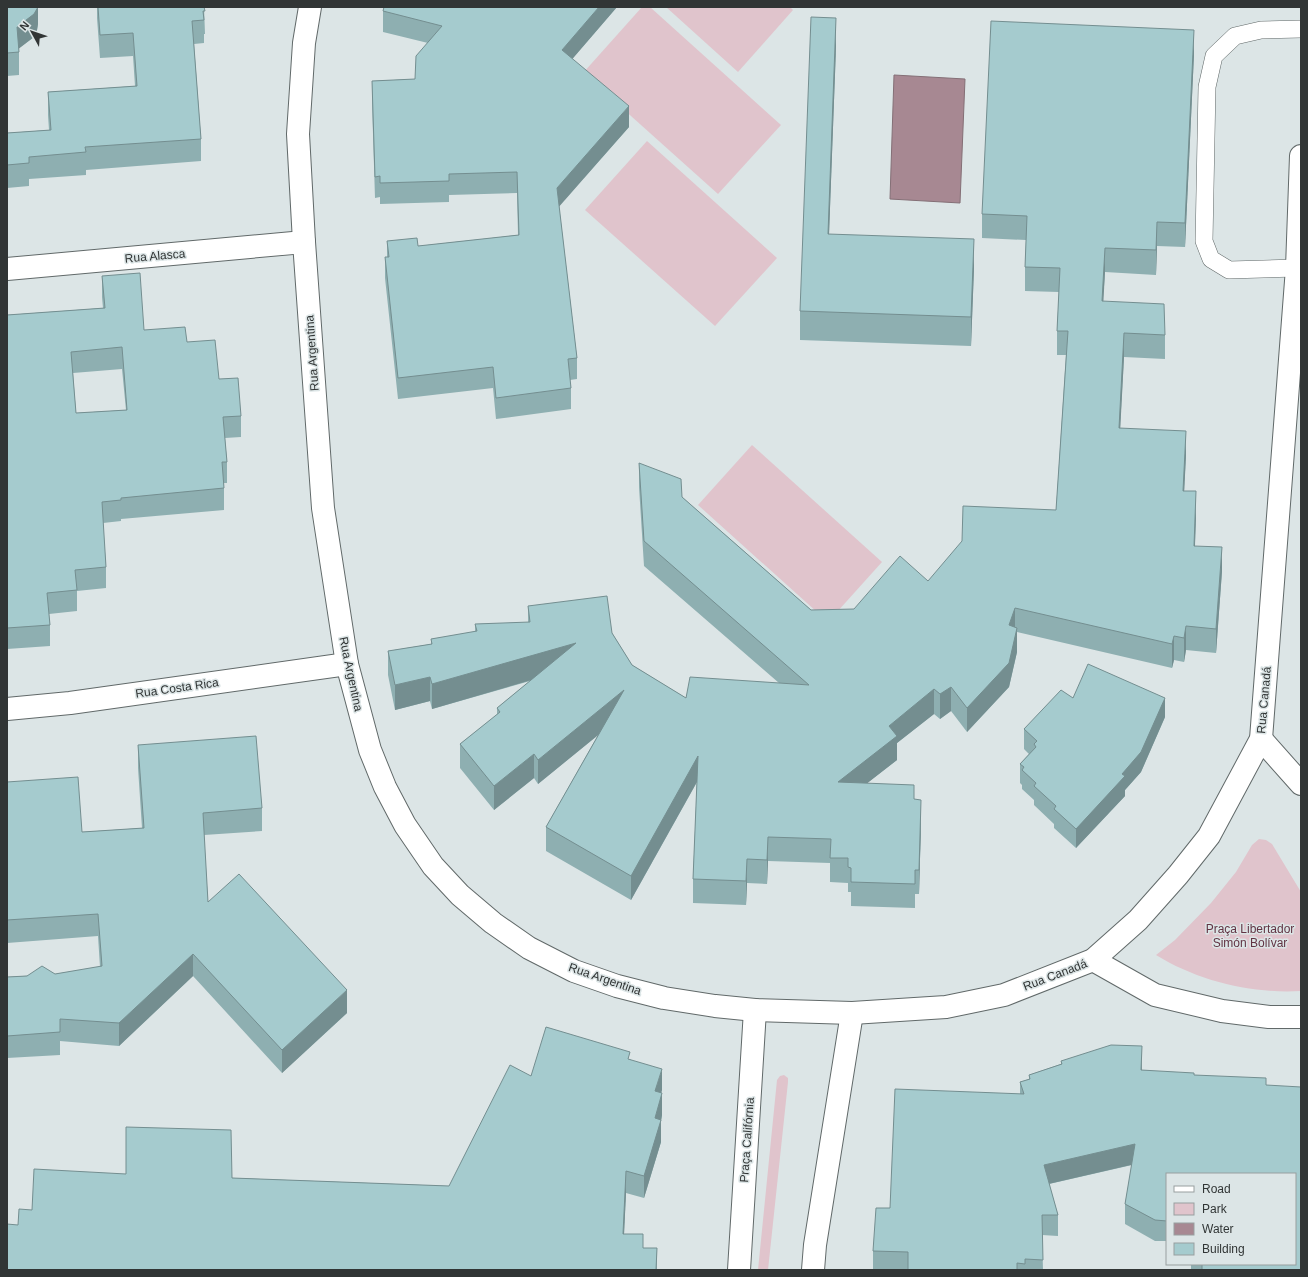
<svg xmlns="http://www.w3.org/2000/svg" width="1308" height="1277" viewBox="0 0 1308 1277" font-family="Arial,sans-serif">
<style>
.green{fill:#e0c4cc}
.water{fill:#a78892;stroke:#846f76}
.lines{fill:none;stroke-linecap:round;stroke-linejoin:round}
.service-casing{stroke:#616969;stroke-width:18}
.minor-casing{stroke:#616969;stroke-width:24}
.tertiary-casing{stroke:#616969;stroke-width:24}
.service{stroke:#fff;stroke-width:17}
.minor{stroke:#fff;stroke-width:22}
.tertiary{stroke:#fff;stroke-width:22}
.wall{fill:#8eafb1;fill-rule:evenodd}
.shaded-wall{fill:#748e90}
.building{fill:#a5cbce;stroke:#748e90;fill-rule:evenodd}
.labels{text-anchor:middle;stroke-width:3;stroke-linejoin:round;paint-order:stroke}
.street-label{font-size:12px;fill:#313535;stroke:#dce5e6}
.park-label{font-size:12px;fill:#623444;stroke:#dce5e6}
</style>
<rect width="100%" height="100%" fill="#dce5e6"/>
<g class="green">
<polygon points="642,7 650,7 781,125 718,194 583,73"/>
<polygon points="666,7 790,7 793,10 738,72"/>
<polygon points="647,141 777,258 715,326 585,210"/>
<polygon points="752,445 882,562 828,622 698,505"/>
<path d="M1259,839L1266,840L1272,844L1301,892V991C1252,994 1198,981 1156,955L1175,940L1211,903L1236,872L1252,845Z"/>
<polygon points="784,1075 788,1078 788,1082 768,1270 758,1270 777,1080 780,1076"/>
</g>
<polygon class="water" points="894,75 965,79 960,203 890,199"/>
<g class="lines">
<g class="service-casing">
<polyline id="service" points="1297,268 1229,270 1211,259 1204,241 1207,87 1214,56 1235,36 1261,30 1301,29"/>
</g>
<g class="minor-casing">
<g id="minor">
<polyline points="7,269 304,242"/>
<polyline points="7,709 70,703 347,664"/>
<polyline points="1261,739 1301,784"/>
<polyline points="1093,960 1155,995 1222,1011 1269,1017 1301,1017"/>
</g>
</g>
<g class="tertiary-casing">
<g id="tertiary">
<polyline points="310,7 304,43 298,134 304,242 323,508 347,664 370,750 385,787 405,825 433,866 460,895 493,923 529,948 574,971 617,986 664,998 715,1006 755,1010 852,1013 946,1007 1004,995 1093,960 1138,920 1178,875 1209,836 1261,739 1297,268 1301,156"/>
<polyline points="739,1270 755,1010"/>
<polyline points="813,1270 815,1245 852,1013"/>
</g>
</g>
<use href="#service" class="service"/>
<use href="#minor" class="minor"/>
<use href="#tertiary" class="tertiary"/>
</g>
<g class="wall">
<polygon points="7,7 38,7 38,24 37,30 34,37 19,48 19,75 7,76"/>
<polygon points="97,7 204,7 205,34 204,34 204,43 194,44 201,139 201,161 86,170 86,175 29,179 29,186 7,188 7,133 49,130 48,115 48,92 135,86 133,56 100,58 97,18"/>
<polygon points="384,7 617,7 572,59 629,127 559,206 577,358 577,379 570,380 571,388 571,409 496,419 493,388 398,399 385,278 385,257 387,257 387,241 418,246 518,235 517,193 449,195 449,202 380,204 380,197 375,198 372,102 372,81 415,79 428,43 383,32 383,11"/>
<polygon points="836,47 829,234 974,268 971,346 800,340 800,311"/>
<polygon points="1194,54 1185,247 1157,246 1156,275 1105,272 1103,301 1165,335 1165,359 1124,357 1120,428 1186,455 1184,491 1196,515 1195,546 1222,571 1216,653 1186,650 1184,662 1174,660 1172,668 1017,632 1017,652 1009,687 967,732 951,711 940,719 934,714 897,743 897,760 867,783 914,799 921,824 919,894 915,894 915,908 851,906 851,892 848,892 848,883 830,882 830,863 768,861 767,884 747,883 746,905 693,903 693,879 697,782 631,900 546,851 546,827 598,735 538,784 534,778 494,810 460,768 460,744 497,715 497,708 530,681 432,709 430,701 395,710 388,675 388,651 431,644 431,639 475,632 475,624 528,623 528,606 612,633 632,665 686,698 779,683 644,566 639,487 639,463 682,497 811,610 854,609 928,581 1056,510 1066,355 1057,355 1057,331 1059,292 1025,291 1025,267 1026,240 982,238 982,214"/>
<path d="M102,276L144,330L187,342L219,379L241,416V437L225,438L227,462V483H224V510L121,519V521L103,523L106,567V588L77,591V611L49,614L50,625V646L7,649V315L103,308L102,297ZM122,369L126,410L76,413L73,373Z"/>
<polygon points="1073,698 1165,717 1141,772 1125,790 1125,796 1076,848 1054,828 1054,824 1034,805 1034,800 1022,789 1022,785 1020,783 1020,764 1029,754 1024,749 1024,729"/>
<polygon points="138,745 262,808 262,831 204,835 208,902 347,1013 282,1073 193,976 119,1046 60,1041 60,1055 7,1058 7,977 55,974 100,967 98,936 7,943 7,782 82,832 142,828 138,768"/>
<polygon points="630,1059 662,1090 661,1093 662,1115 661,1121 661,1142 644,1198 626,1193 624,1234 643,1248 657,1248 657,1270 7,1270 18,1225 32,1210 126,1174 449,1186 531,1076"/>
<polygon points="1061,1061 1142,1070 1194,1075 1266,1085 1301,1270 1191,1270 1191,1264 1295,1264 1167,1174 1167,1241 1155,1241 1125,1224 1125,1204 1132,1165 1049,1184 1058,1215 1058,1236 1042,1235 1043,1270 873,1270 873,1251 890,1208 1020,1094 1020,1082 1029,1079 1029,1075 1061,1064"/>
</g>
<g class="shaded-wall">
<polygon points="38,7 38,24 37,30 34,37 17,50 17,27"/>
<polygon points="599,7 617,7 562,71 562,50"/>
<polygon points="836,18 836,47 828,262 828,234"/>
<polygon points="1194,30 1194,54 1185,247 1185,223"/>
<polygon points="629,106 629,127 557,209 557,188"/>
<polygon points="1157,222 1157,246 1156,275 1156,250"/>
<polygon points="974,239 974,268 971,346 971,317"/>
<polygon points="1105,248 1105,272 1102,325 1102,301"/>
<polygon points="1124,333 1124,357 1119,452 1119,428"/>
<polygon points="1186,431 1186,455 1183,515 1183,491"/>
<polygon points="1196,491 1196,515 1194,570 1194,546"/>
<polygon points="1222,547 1222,571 1216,653 1216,629"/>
<polygon points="1015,608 1015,632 1009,625"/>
<polygon points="1186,626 1186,650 1184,662 1184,638"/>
<polygon points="1017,628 1017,652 1009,687 967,732 967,708"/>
<polygon points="1174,636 1174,660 1172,668 1172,644"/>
<polygon points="576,643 576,667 432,709 432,684"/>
<polygon points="430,677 430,701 395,710 395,685"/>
<polygon points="951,687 951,711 940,719 940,694"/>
<polygon points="934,689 934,714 897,743 897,760 838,806 838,782 889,726"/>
<polygon points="624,690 624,714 538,784 538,760"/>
<polygon points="1165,698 1165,717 1141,772 1125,790 1125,796 1076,848 1076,829 1122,774"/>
<polygon points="534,754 534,778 494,810 494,786"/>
<polygon points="698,756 698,780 631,900 631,876"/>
<polygon points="921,800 921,824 919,894 919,870"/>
<polygon points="768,837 768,861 767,884 767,860"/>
<polygon points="747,859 747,883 746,905 746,881"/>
<polygon points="193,954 193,976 119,1046 119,1023"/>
<polygon points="347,990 347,1013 282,1073 282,1050"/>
<polygon points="1142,1046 1142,1066 1141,1091 1141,1070"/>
<polygon points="662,1069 662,1090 655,1113 655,1091"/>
<polygon points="662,1093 662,1115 661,1121 661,1142 644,1198 644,1176 655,1118"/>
<polygon points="1135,1144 1135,1164 1044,1185 1044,1165"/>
<polygon points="626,1171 626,1193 623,1255 623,1234"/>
</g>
<g class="building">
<polygon points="7,7 38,7 34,14 17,27 19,52 7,53"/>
<polygon points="98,7 204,7 205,11 203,11 204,20 192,21 201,139 85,147 86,152 29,157 29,163 7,165 7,133 51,130 48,92 137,86 133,33 100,35"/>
<polygon points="384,7 599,7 562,50 629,106 557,188 577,358 568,359 571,388 496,398 493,367 398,378 385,257 389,257 387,241 417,238 418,246 519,235 517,172 449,174 449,181 380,183 380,176 375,177 372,81 415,79 416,56 442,26 383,11"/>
<polygon points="811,17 836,18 828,234 974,239 971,317 800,311"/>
<polygon points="991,21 1194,30 1185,223 1157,222 1156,250 1105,248 1102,301 1164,304 1165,335 1124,333 1119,428 1186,431 1183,491 1196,491 1194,546 1222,547 1216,629 1186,626 1184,638 1174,636 1172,644 1015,608 1009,625 1017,628 1009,663 967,708 951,687 940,694 934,689 889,726 897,736 838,782 914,785 914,799 921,800 919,870 915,870 915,884 851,882 851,868 848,867 848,858 830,858 831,839 768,837 767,860 747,859 746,881 693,879 698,756 631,876 546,827 624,690 538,760 534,754 494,786 460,744 500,712 497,708 576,643 432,684 430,677 395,685 388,651 432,644 431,639 477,631 475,624 530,622 528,606 607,596 612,633 632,665 686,698 690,677 809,685 644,541 639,463 681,479 682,497 811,610 854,609 900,556 928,581 962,541 963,506 1056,510 1068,331 1057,331 1060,268 1025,267 1027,216 982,214"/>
<path d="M140,273L144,330L185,327L187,342L215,340L219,379L238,378L241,416L223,417L227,462H222L224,488L121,498V500L102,502L106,567L75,570L77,590L47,593L50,625L7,628V315L105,308L102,276ZM122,347L127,410L76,413L71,352Z"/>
<polygon points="1088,664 1165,698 1141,752 1122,774 1125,776 1076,829 1054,809 1056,806 1034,786 1036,783 1022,770 1024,767 1020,764 1036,747 1034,744 1037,741 1024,729 1061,690 1073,698"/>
<polygon points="256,736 262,808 203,813 208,902 239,874 347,990 282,1050 193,954 119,1023 60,1019 60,1032 7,1036 7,977 27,976 42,966 55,974 102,966 98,914 7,920 7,782 78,777 82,832 144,828 138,745"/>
<polygon points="546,1027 630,1052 628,1059 662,1069 655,1091 662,1093 655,1118 661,1120 644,1176 626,1171 623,1234 643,1234 643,1248 657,1248 656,1270 7,1270 7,1224 18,1225 19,1209 32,1210 34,1169 126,1174 126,1127 231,1130 232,1178 449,1186 510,1065 531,1076"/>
<polygon points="1111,1045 1142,1046 1141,1070 1194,1073 1194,1075 1266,1078 1266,1085 1301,1087 1301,1270 1202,1270 1202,1264 1295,1264 1295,1174 1167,1174 1167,1221 1155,1220 1125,1204 1135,1144 1044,1165 1058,1215 1042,1215 1043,1260 1025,1259 1025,1264 1017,1263 1017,1270 908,1270 908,1252 873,1251 876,1208 890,1208 895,1089 1024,1094 1020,1082 1030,1079 1029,1075 1062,1064 1061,1061"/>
</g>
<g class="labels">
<g class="street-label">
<text transform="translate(155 256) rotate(-5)" y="4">Rua Alasca</text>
<text transform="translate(312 353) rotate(-94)" y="4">Rua Argentina</text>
<text transform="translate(351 674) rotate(78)" y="4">Rua Argentina</text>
<text transform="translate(177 688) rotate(-8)" y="4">Rua Costa Rica</text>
<text transform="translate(1264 700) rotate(-85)" y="4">Rua Canadá</text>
<text transform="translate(1055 975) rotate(-21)" y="4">Rua Canadá</text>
<text transform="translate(605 979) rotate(19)" y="4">Rua Argentina</text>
<text transform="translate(747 1140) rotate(-86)" y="4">Praça Califórnia</text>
</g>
<g class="park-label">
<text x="1250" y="933">Praça Libertador<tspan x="1250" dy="14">Simón Bolívar</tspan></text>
</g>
</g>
<rect width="1308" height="1277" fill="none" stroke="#313535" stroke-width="16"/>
<rect x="1166" y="1173" width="130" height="92" fill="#dce5e6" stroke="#989f9f"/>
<rect x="1174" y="1186" width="20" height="6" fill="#ffffff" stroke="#989f9f"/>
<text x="1202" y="1193" font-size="12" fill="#313535">Road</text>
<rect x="1174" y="1203" width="20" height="12" fill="#e0c4cc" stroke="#989f9f"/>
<text x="1202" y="1213" font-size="12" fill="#313535">Park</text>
<rect x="1174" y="1223" width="20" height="12" fill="#a78892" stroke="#989f9f"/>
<text x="1202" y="1233" font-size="12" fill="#313535">Water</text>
<rect x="1174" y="1243" width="20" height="12" fill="#a5cbce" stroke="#989f9f"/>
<text x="1202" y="1253" font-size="12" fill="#313535">Building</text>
<g transform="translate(32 32) rotate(310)" stroke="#dce5e6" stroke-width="3" paint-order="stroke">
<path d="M0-3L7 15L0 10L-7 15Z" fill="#313535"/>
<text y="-6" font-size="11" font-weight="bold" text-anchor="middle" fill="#313535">N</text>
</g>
</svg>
